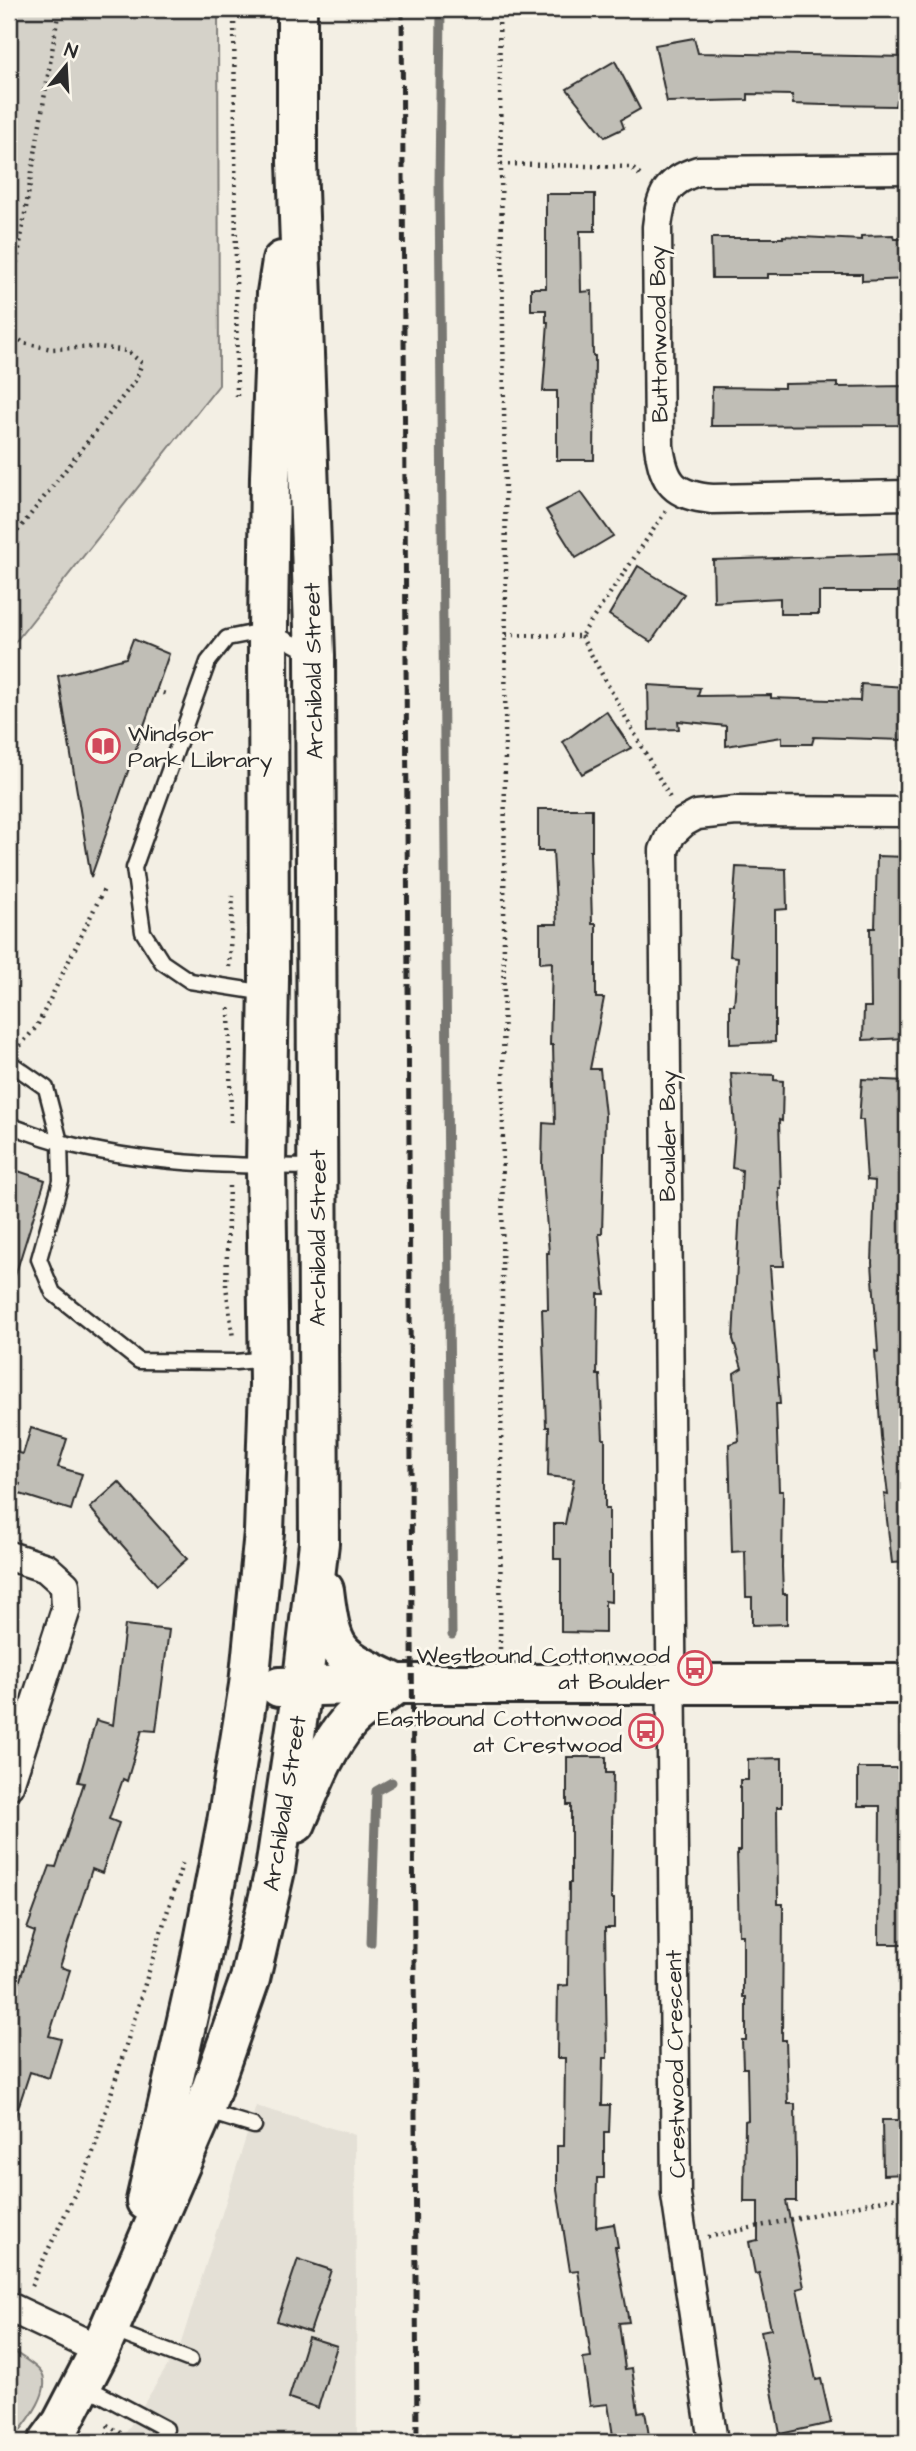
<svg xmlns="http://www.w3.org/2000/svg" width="916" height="2451" viewBox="0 0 916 2451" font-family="'Architects Daughter',sans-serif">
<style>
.built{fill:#e4e0d6}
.green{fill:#d5d2c9;stroke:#807e7a;stroke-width:2}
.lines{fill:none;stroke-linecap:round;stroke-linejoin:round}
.stream{stroke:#787772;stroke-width:9}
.building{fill:#c0beb6;stroke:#2b2b2b;stroke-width:2}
.lane-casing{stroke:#2b2b2b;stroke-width:19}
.street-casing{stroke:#2b2b2b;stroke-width:33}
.secondary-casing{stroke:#2b2b2b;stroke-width:44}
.path{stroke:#2b2b2b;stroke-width:4.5;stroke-dasharray:2 5;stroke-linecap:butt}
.lane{stroke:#fbf7ec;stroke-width:14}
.street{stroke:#fbf7ec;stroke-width:28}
.secondary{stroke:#fbf7ec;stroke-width:38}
.rail{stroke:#2b2b2b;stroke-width:5;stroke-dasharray:10 5;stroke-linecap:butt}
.labels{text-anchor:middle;stroke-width:6;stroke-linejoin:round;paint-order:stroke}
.street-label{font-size:23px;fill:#2b2b2b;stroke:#fbf7ec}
.poi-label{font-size:23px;fill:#2b2b2b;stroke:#fbf7ec;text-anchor:end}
</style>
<rect width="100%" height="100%" fill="#f3efe4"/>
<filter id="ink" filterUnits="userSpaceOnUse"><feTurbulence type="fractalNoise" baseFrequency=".0143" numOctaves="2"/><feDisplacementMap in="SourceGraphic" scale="14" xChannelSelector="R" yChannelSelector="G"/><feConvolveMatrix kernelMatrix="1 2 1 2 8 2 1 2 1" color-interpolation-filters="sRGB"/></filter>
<g filter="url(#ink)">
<polygon class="built" points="256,2106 355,2135 357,2442 120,2442 180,2346"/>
<g class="green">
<polygon points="9,9 218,9 219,385 9,650"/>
<path d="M9,2348C18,2355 32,2362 40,2371C56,2390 22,2428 11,2442H9Z"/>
</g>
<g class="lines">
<g class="stream">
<polyline points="441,9 439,184 452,1635"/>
<polyline points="371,1943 376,1791 392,1782"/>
</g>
</g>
<g class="building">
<polygon points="694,38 698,53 907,57 907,101 896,100 895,106 825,105 793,104 792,95 748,94 748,100 667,102 655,45"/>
<polygon points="615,61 640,109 621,120 624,128 605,137 567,89"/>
<polygon points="546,194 595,194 595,231 580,231 581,292 592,291 593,356 595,356 594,460 557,460 557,391 543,391 548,322 546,322 546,310 531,310 531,288 546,288"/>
<polygon points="893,235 894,239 907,239 907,279 862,281 862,274 768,274 768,278 712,278 711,238 783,238 783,236 861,240 861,236"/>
<polygon points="837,383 837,387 907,386 907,425 711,426 712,387 784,388 784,384"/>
<polygon points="581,492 613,536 576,558 546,510"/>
<polygon points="898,554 898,592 819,592 819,614 780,614 780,598 714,602 713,560"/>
<polygon points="638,566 684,594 651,642 609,615"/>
<polygon points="133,639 169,654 91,877 58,676 126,658"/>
<polygon points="861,684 905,687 902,740 814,737 812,744 782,744 782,737 726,746 726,726 678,721 679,729 649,730 648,685 700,688 698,696 771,695 771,698 860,701"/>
<polygon points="606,711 631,748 582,774 563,742"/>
<polygon points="538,809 592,809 592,851 590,851 592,924 596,924 596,998 604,998 590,1069 600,1069 605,1115 602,1234 599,1234 605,1294 598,1294 597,1375 600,1375 603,1439 605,1439 605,1509 609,1509 609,1574 611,1574 611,1602 605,1601 605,1633 561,1632 561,1559 554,1559 554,1524 565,1524 574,1479 548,1476 549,1427 546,1427 542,1309 548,1309 547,1253 549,1253 542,1166 543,1123 555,1124 553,1045 550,1045 552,962 540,963 540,924 557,924 553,851 538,851"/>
<polygon points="877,856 907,857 907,1038 863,1040 864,1007 871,1007 870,928 875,928"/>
<polygon points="736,867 786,869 787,909 775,910 775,1042 730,1044 730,1005 734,1005 738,957 730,956"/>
<polygon points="731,1073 774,1075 774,1080 783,1081 782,1121 779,1120 781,1188 779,1188 784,1266 770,1266 780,1404 776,1404 779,1491 783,1491 782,1567 783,1594 787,1594 787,1624 752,1625 752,1597 746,1597 745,1551 732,1552 729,1444 739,1441 734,1373 742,1368 733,1339 742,1170 732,1168 735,1128"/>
<polygon points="862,1079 907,1081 907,1562 892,1563 884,1494 888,1495 881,1437 875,1351 878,1352 872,1263 875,1181 867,1180 863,1120 859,1120"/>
<polygon points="9,1168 45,1180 14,1279 9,1279"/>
<polygon points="31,1428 67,1439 58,1467 82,1474 71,1510 17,1493 20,1484 9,1481 9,1450 23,1454"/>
<polygon points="119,1482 187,1559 157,1585 90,1508"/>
<polygon points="125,1625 169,1630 156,1731 142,1730 127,1781 123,1779 109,1819 119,1823 102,1873 92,1869 60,1967 70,1970 49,2036 61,2039 49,2078 30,2072 13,2123 9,2122 9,2015 35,1932 27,1929 50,1866 56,1867 84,1783 78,1782 96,1720 113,1725"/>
<polygon points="567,1757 606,1757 606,1773 613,1773 611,1899 614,1899 614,1928 605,1928 607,2058 603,2058 602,2105 610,2105 609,2132 604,2132 604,2178 597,2178 596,2227 614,2224 618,2247 615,2247 629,2322 619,2323 625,2369 632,2368 638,2412 645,2411 650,2442 614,2442 608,2404 590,2406 583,2358 591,2357 578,2270 570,2271 557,2189 557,2146 564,2146 565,2058 557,2058 558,1986 568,1985 569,1883 571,1883 571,1805 567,1805"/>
<polygon points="782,1758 782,1807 777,1807 778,1904 783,1904 782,2040 786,2040 788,2104 795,2104 796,2161 796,2201 786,2201 804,2287 797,2289 816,2380 821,2379 831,2423 780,2434 761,2331 771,2329 759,2273 755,2274 749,2242 758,2240 758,2202 744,2202 745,2121 748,2120 747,2068 743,2068 742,2040 746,2040 746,1997 743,1997 743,1935 739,1935 737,1851 740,1851 740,1780 748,1780 748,1759"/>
<polygon points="858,1768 907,1768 907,1944 879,1944 880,1806 858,1806"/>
<polygon points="882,2120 907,2120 907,2174 883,2175"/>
<polygon points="298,2259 331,2270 310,2332 277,2321"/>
<polygon points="308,2337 337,2346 318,2408 289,2398"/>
</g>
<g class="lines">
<g class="lane-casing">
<g id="lane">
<polyline points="266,993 190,981 162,962 143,932 134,868 208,662 227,638 268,630 310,653"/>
<polyline points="9,1062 46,1088 60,1142 61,1181 39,1259 53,1293 139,1361 236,1362 267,1359"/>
<path d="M9,1125C26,1131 42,1138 60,1142C143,1164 230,1166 315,1167"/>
<polyline points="205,2111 254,2126"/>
<polyline points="109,2329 190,2360"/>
<polyline points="83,2385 166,2429 157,2442"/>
</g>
</g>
<g class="street-casing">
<g id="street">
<path d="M907,169L698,171C666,181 661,195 657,227L659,446C664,484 674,495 712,499L907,495"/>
<polyline points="9,1556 46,1568 65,1585 66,1609 9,1785"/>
<polyline points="9,2307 100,2350"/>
<polyline points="713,2442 676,2195 664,850 671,834 684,822 697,815 736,811 907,812"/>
</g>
</g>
<g class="secondary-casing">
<g id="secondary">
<path d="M324,1590C332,1656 337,1655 395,1683"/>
<polyline points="279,1687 397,1684 907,1684"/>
<path d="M296,1823C311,1788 324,1750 349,1721C362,1707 382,1696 397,1684"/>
<polyline points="146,2201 199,1967 227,1822 249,1685 264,1532 269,1384 266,1167 269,979 268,630 270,476 277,293 282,261"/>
<polyline points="48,2442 62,2423 100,2350 204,2110 250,1979 275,1870 302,1688 319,1543 315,655 297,162 297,9"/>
</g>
</g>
<g class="path">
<polyline points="234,9 237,401"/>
<polyline points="499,9 506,565 500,1653"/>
<polyline points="501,164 631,167 643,178"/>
<polyline points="9,542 135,381 142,363 127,351 99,347 52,349 23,343 10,331 10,304 59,9"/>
<polyline points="506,635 581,636 666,511"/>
<polyline points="581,636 670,798"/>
<polyline points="156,691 169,695"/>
<polyline points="229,967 233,896"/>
<polyline points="229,1008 231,1125"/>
<polyline points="20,1046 37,1026 105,887"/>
<polyline points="229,1186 226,1286 233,1338"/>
<polyline points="708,2237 907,2195"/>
<polyline points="31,2286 90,2162 183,1861"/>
<polyline points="107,2425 127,2437"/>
</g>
<use href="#lane" class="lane"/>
<use href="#street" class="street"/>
<use href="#secondary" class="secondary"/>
<polyline class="rail" points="402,9 417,2442"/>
</g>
</g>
<defs>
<g id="library-ring" transform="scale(1.75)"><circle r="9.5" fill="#fbf7ec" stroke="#d1495b" stroke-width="1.5"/><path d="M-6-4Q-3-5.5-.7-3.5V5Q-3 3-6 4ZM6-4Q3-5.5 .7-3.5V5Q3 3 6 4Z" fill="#d1495b"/></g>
<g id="bus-ring" transform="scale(1.75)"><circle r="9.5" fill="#fbf7ec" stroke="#d1495b" stroke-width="1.5"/><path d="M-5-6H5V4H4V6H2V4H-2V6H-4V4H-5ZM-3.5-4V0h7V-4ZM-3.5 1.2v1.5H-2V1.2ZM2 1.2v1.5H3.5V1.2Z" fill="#d1495b"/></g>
</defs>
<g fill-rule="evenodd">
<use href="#library-ring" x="103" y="746"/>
<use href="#bus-ring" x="695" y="1668"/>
<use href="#bus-ring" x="646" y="1731"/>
</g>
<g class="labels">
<g class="street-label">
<text transform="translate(658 334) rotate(-91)" y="8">Buttonwood Bay</text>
<text transform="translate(313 671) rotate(-91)" y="8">Archibald Street</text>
<text transform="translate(667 1136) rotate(-90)" y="8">Boulder Bay</text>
<text transform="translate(317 1238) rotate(-90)" y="8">Archibald Street</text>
<text transform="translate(284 1803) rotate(-81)" y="8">Archibald Street</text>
<text transform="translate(675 2064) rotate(-91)" y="8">Crestwood Crescent</text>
</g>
<g class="poi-label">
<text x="128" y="741" text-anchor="start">Windsor<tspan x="128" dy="26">Park Library</tspan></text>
<text x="670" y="1663">Westbound Cottonwood<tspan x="670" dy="26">at Boulder</tspan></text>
<text x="622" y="1726">Eastbound Cottonwood<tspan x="622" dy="26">at Crestwood</tspan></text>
</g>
</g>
<rect width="916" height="2451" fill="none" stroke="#fbf7ec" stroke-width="35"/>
<rect x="18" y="18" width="881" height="2416" fill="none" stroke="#2b2b2b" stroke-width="2.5" filter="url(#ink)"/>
<g transform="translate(66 66) rotate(18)" stroke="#fbf7ec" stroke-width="5" paint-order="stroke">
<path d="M0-5L12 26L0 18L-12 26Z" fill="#2b2b2b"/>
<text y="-10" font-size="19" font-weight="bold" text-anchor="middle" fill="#2b2b2b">N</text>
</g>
</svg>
